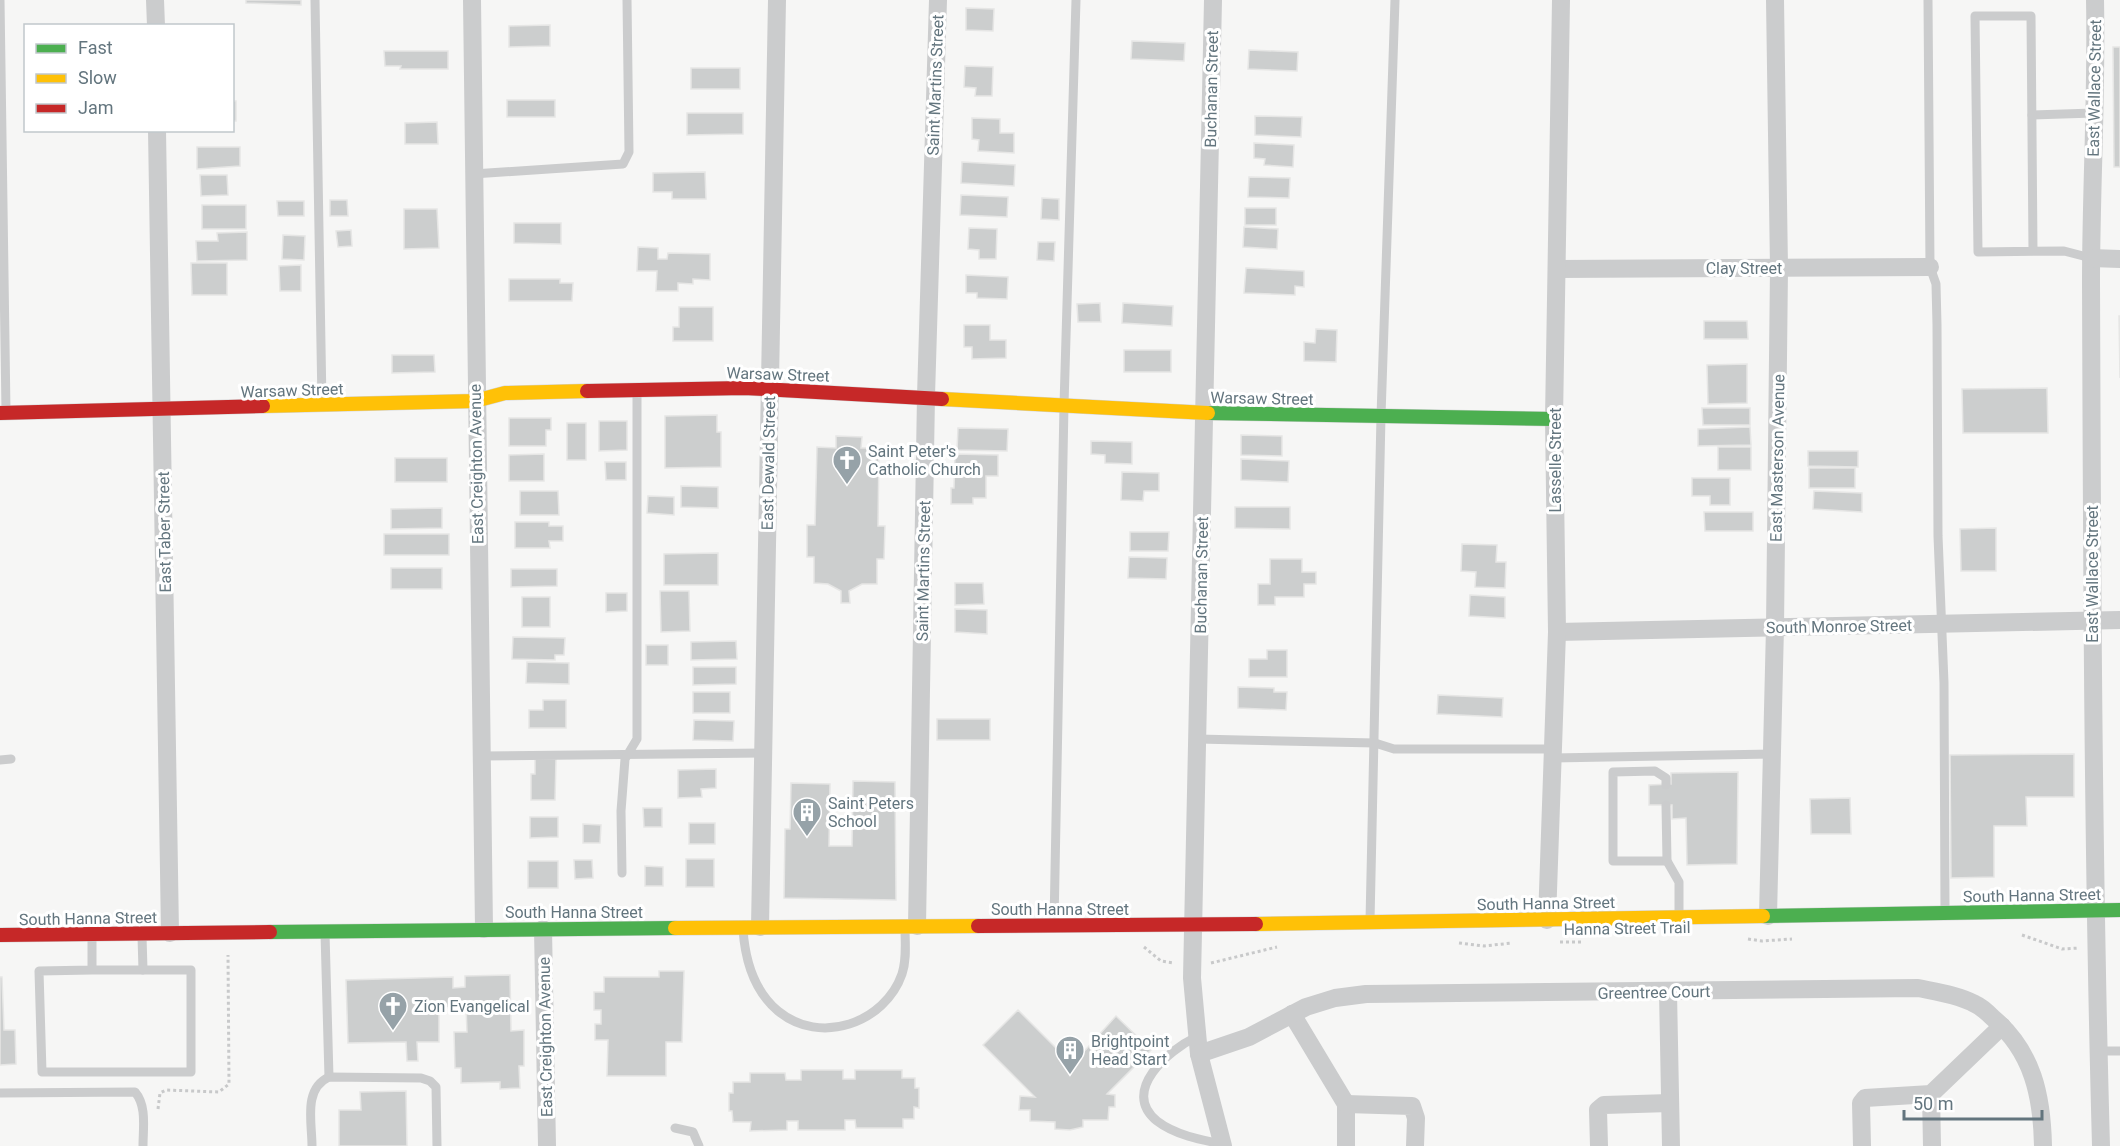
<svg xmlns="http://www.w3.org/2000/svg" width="2120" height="1146" viewBox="0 0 2120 1146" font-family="Roboto,sans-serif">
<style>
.building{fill:#cccece;stroke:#e6e6e5;stroke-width:1.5}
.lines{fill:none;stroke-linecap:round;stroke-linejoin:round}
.fast-casing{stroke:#d3d4d5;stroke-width:15}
.slow-casing{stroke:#d3d4d5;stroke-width:15}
.jam-casing{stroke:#d3d4d5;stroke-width:15}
.path{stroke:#c8c9ca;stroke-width:3;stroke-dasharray:3 3;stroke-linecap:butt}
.lane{stroke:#cbcccd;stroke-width:9}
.street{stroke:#cbcccd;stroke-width:18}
.fast{stroke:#4caf50;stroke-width:14}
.slow{stroke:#ffc107;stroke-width:14}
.jam{stroke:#c62828;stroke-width:14}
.labels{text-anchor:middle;stroke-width:6;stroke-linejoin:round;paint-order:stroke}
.street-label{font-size:16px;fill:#63757e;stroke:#fff}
.poi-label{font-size:16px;fill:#63757e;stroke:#fff;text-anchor:start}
</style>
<rect width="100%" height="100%" fill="#f6f6f5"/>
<g class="building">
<polygon points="246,0 301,0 301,5 246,3"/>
<polygon points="966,8 994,9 993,31 966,30"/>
<polygon points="550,25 550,46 509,47 509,26"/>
<polygon points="1132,41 1185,43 1184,61 1131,59"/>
<polygon points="2113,47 2120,47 2120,167 2114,167"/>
<polygon points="1249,50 1298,52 1297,71 1248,69"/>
<polygon points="384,51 448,51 448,69 400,69 401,66 385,66"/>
<polygon points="965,66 993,67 992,96 975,96 976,88 964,87"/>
<rect x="691" y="68" width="49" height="21"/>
<rect x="507" y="100" width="48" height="17"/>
<rect x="232" y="101" width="4" height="20"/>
<polygon points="687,113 743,113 743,134 687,135"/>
<polygon points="1255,116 1302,117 1301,137 1255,135"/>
<polygon points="972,118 1000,119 1000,133 1014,133 1014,153 978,151 979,140 972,139"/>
<polygon points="437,122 438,144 405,144 405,123"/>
<polygon points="1254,143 1294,145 1293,167 1264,165 1265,159 1254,158"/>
<polygon points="197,147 240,147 240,166 197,169"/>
<polygon points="962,162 1015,165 1014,186 961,183"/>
<polygon points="705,172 706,199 672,199 672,192 653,192 653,173"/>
<polygon points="200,175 227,175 228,195 201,196"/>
<polygon points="1249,177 1290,178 1289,198 1248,197"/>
<polygon points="961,195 1008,197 1007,217 960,215"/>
<polygon points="1042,198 1059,199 1059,220 1041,219"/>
<polygon points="330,200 347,200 348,216 330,216"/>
<polygon points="277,201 304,201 304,216 278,216"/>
<rect x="202" y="205" width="44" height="24"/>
<rect x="1245" y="208" width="31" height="17"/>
<polygon points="404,209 437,209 439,248 404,249"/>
<polygon points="514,223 561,223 561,244 514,243"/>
<polygon points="1244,227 1278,229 1277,249 1243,247"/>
<polygon points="969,228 997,229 996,259 979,259 979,250 968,249"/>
<polygon points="351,230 352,246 338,247 336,231"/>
<polygon points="247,232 247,260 197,261 196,241 218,241 217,233"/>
<polygon points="283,235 305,236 304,260 282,259"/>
<polygon points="1038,242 1055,242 1054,261 1037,260"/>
<polygon points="638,247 658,248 658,259 667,259 668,253 710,254 710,280 693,279 693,284 678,283 678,291 656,291 657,271 637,271"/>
<polygon points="191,263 227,263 227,295 192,295"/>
<polygon points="301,265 301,291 280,291 279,266"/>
<polygon points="1246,268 1304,271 1304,287 1295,286 1295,295 1244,293"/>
<polygon points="966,275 1008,277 1007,299 977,298 977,293 966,293"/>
<polygon points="509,279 560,279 560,283 573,283 572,301 509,301"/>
<polygon points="1100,303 1101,322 1078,322 1077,304"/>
<polygon points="1123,303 1173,306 1172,326 1122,323"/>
<polygon points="679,307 713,307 713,341 673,341 673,327 679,327"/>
<polygon points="2119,316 2120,316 2120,378"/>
<polygon points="1704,321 1747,321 1748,339 1704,339"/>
<polygon points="964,325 990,325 990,340 1006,340 1006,358 972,359 972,347 964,347"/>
<polygon points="1316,329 1337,330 1336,362 1304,361 1304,342 1315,343"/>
<rect x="1124" y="350" width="47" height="22"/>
<polygon points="392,355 434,355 435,372 392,373"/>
<polygon points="1747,364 1747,403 1708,404 1707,365"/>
<polygon points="2047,388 2048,433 1963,433 1962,389"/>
<polygon points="1702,408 1750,408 1750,425 1703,425"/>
<polygon points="717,415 717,432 721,432 721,467 665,468 665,416"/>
<polygon points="509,418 551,418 551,430 546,430 546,446 509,446"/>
<polygon points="599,421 627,421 627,450 599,451"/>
<rect x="567" y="423" width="19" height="37"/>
<polygon points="1750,427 1751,445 1698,446 1698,429"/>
<polygon points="958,428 1008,429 1007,451 957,450"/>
<polygon points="1241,435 1282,436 1282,456 1241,455"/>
<polygon points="836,436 862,437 861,448 879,448 878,526 885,526 884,559 877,559 877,584 862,584 849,591 850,603 841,603 841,591 828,584 814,583 814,557 807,557 807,525 815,525 817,447 836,448"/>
<polygon points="1091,441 1132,442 1132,464 1105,463 1105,455 1091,454"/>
<rect x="1718" y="447" width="33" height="23"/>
<polygon points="1808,451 1858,451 1858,467 1808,466"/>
<polygon points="544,454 544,481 509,481 509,455"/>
<polygon points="955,454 998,455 998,476 986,476 986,498 973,498 973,504 951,504 951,488 954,488"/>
<rect x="395" y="458" width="52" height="24"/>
<polygon points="1241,459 1289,461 1288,482 1241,480"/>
<polygon points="605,462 626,462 626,480 606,480"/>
<rect x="1809" y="468" width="46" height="20"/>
<polygon points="1122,472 1159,473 1159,491 1144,491 1143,501 1121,500"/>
<polygon points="1692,478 1730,478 1730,505 1710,505 1710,496 1692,496"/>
<polygon points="681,486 718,487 718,508 681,507"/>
<polygon points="520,491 558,491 559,515 520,515"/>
<polygon points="1814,491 1862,493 1862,512 1813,509"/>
<polygon points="648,496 674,497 674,515 647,513"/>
<polygon points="1235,507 1290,507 1290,529 1235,528"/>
<polygon points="442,508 442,528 391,529 391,509"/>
<polygon points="1704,512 1753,512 1753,531 1705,531"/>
<polygon points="515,522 549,522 549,526 563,526 563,541 549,541 550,548 515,548"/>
<polygon points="1996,528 1996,571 1961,571 1960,529"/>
<polygon points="1130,532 1169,532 1168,551 1130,551"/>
<rect x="384" y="534" width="65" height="21"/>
<polygon points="1462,544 1497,545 1496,562 1506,562 1505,588 1475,587 1476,572 1461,571"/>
<polygon points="718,553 718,585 664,585 664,554"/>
<polygon points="1129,557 1167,558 1166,579 1128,578"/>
<polygon points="1270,559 1302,559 1302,572 1316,572 1316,584 1304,584 1304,597 1275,597 1275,605 1258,605 1258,584 1270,584"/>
<rect x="391" y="568" width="51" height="21"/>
<polygon points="511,569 557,569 557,586 511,587"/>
<polygon points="955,583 983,583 984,604 955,605"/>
<polygon points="660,591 689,591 690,631 661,632"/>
<polygon points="606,593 627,593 627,611 606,612"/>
<polygon points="1470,595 1505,597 1505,618 1469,616"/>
<rect x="522" y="597" width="28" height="30"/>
<polygon points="955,609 987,610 987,634 955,632"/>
<polygon points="513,637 565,638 564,655 555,655 555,660 512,659"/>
<polygon points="736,641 737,659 691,660 691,642"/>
<rect x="646" y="645" width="22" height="20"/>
<polygon points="1267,650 1287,650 1287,677 1249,677 1249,659 1267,659"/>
<polygon points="527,662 569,663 569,684 526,683"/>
<polygon points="693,667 736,667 736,684 693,685"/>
<polygon points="1238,687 1274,688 1274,692 1287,692 1286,710 1238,708"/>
<rect x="693" y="692" width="37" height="21"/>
<polygon points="1438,695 1503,698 1502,717 1437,714"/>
<polygon points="543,700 566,700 566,728 529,728 529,710 543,710"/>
<rect x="937" y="719" width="53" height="21"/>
<polygon points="694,720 734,721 733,741 693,740"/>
<polygon points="2074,754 2074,797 2026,797 2027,826 1994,826 1994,877 1951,878 1950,755"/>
<polygon points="535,759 556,759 555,800 531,800 531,774 535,774"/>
<polygon points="716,769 716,788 701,789 702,797 678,798 678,770"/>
<polygon points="1738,772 1737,864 1687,865 1686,818 1672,819 1672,805 1649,805 1649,785 1671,784 1671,773"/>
<polygon points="853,781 895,782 896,900 784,898 785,829 790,829 791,783 830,784 829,846 852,846"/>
<polygon points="1850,798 1851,834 1811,834 1810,799"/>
<polygon points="643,808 662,808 662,827 644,827"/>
<polygon points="530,817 558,817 558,837 530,838"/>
<rect x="689" y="823" width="26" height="21"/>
<polygon points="583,824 601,825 600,843 583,843"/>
<rect x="686" y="859" width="28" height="28"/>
<polygon points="574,860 592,860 593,878 575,879"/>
<rect x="528" y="861" width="30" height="27"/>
<polygon points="645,866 663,867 663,886 645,886"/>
<polygon points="659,971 684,971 682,1042 666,1042 666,1076 607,1076 608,1040 595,1040 595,1024 601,1024 601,1010 594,1010 594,992 604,992 604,977 659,977"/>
<polygon points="510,975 511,1031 524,1030 524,1066 519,1066 520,1088 500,1089 500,1082 461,1083 461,1068 455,1068 454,1032 467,1032 466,1007 439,1008 439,1042 417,1042 418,1061 407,1061 406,1042 348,1043 346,980 453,977 453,988 465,987 465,976"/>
<polygon points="0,977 2,977 4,1030 15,1030 16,1064 0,1065"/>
<polygon points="1018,1010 1063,1055 1071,1047 1080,1056 1116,1016 1151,1050 1107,1094 1115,1095 1115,1107 1109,1107 1108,1120 1083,1120 1083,1127 1070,1130 1055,1129 1055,1122 1030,1121 1030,1110 1019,1110 1020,1096 1035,1097 983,1045"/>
<polygon points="801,1070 843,1070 843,1079 855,1079 855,1070 902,1070 902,1078 915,1078 915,1088 919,1088 919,1108 914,1107 914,1119 903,1119 903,1128 856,1128 855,1120 845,1120 845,1130 798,1130 798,1121 787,1121 787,1130 750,1131 751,1122 733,1122 732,1111 729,1111 729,1093 733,1093 733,1082 750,1082 750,1073 785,1073 786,1080 801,1080"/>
<polygon points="406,1091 407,1146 339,1146 339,1110 361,1110 360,1092"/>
</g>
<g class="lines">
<g class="fast-casing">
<g id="fast">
<polyline points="1208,413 1554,419"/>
<polyline points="1763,916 2120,910"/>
<polyline points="270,932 675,928"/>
</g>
</g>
<g class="slow-casing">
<g id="slow">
<polyline points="942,399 1208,413"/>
<polyline points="263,406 475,401 505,393 587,391"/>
<polyline points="1256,924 1763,916"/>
<polyline points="675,928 978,926"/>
</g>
</g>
<g class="jam-casing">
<g id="jam">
<polyline points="587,391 744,388 942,399"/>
<polyline points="0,413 263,406"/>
<polyline points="978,926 1256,924"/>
<polyline points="0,935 270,932"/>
</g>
</g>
<g class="path">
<polyline points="2022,935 2062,949 2079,948"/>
<polyline points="1748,939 1762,941 1792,939"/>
<polyline points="1560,942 1581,942"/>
<polyline points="1459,943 1484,946 1512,943"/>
<polyline points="1144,947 1161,961 1174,963"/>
<polyline points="1211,963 1277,947"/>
<polyline points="158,1109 160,1093 166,1090 219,1092 229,1084 228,955"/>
</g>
<g class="lane">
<polyline points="0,0 6,412"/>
<polyline points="315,0 322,403"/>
<polyline points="1928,0 1930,267 1936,284 1937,325 1938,536 1944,683 1945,912"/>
<polyline points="2032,115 2094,113"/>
<polyline points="473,174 623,164 629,152 627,0"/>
<polyline points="2033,251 2031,16 1975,16 1978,252 2064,251 2091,258"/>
<polyline points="1198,739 1375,743 1394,749 1553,749"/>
<polyline points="481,756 763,753"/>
<polyline points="1553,758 1772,754"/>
<polyline points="0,760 11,759"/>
<polyline points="1666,785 1666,778 1655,771 1613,772 1613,861 1667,861"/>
<polyline points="1666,805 1667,861 1679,882 1679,915"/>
<polyline points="622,873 621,811 625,759 637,739 637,393"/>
<polyline points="1370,921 1381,416 1395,0"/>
<polyline points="1054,924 1064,405 1076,0"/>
<path d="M743,929C745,960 753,990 778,1011C820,1046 885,1023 902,974C907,959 905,943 905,928"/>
<polyline points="325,933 329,1077"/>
<polyline points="92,936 92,970 191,970 191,1072 42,1072 39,971 92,970"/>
<polyline points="142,936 143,970"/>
<path d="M1196,1037C1169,1050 1120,1091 1157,1121C1175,1135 1201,1140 1223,1144"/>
<polyline points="2099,1051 2120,1051"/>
<path d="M0,1093L135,1092C147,1106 143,1128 143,1146"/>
<polyline points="675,1128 693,1132 699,1146"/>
<path d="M312,1146C312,1122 303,1089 329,1077L421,1078L430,1081L436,1087L437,1146"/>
</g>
<g class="street">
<polyline points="155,0 156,26"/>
<polyline points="472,0 484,929"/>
<polyline points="1213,0 1192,978 1199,1054 1223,1146"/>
<path d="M2095,0C2097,94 2091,188 2091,282C2092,570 2093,858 2101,1146"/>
<polyline points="157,130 170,933"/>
<polyline points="2091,258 2120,259"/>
<polyline points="1558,269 1930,267"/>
<polyline points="1557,632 2120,620"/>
<polyline points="1768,916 1775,627 1779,268 1775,0"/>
<polyline points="1547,920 1557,632 1554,419 1561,0"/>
<polyline points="917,926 926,396 938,0"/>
<polyline points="760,927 777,0"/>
<polyline points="543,929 547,1146"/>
<polyline points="1668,992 1671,1146"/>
<polyline points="1292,1014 1346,1104 1346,1146"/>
<path d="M1199,1054L1249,1037L1306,1007L1335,998L1366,994L1918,988C1937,992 1958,995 1975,1004C1982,1007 1988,1013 1993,1018C2033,1052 2042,1096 2043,1146"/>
<polyline points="1931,1094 1932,1146"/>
<polyline points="1346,1104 1412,1106 1416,1118 1415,1146"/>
<polyline points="1599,1146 1598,1110 1604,1105 1670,1103"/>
<polyline points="1862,1146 1861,1103 1865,1098 1931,1094 2002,1026"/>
</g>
<use href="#fast" class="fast"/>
<use href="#slow" class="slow"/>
<use href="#jam" class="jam"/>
</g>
<defs>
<g id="church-pin" transform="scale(1.5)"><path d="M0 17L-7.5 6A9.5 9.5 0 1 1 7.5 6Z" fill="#96a2a8" stroke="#fff"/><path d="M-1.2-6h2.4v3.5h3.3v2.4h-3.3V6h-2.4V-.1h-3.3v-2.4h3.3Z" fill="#fff"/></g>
<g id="building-pin" transform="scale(1.5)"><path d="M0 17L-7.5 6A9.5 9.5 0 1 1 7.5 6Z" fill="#96a2a8" stroke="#fff"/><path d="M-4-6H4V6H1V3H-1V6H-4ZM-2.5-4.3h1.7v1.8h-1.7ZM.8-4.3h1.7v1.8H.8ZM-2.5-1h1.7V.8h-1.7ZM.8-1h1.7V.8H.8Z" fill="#fff"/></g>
</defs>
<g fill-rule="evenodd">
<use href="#church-pin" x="847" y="460"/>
<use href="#building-pin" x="807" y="812"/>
<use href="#church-pin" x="393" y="1006"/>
<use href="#building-pin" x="1070" y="1050"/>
</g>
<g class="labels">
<g class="street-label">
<text transform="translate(935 85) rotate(-88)" y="6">Saint Martins Street</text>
<text transform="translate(2094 88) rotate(-89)" y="6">East Wallace Street</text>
<text transform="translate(1211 89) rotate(-89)" y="6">Buchanan Street</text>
<text x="1744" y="274">Clay Street</text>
<text transform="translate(778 374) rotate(2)" y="6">Warsaw Street</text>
<text transform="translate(292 390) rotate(-2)" y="6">Warsaw Street</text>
<text transform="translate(1262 398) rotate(1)" y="6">Warsaw Street</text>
<text transform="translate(1777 458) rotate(-89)" y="6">East Masterson Avenue</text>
<text transform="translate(1555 460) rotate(-90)" y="6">Lasselle Street</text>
<text transform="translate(768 463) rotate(-89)" y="6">East Dewald Street</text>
<text transform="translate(476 464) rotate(-91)" y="6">East Creighton Avenue</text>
<text transform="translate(164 532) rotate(-91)" y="6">East Taber Street</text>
<text transform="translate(923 571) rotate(-89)" y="6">Saint Martins Street</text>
<text transform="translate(2092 574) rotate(-90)" y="6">East Wallace Street</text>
<text transform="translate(1201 575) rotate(-89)" y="6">Buchanan Street</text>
<text transform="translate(1839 626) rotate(-1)" y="6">South Monroe Street</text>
<text transform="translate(2032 895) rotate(-1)" y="6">South Hanna Street</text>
<text transform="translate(1546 903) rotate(-1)" y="6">South Hanna Street</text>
<text x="1060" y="915">South Hanna Street</text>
<text x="574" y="918">South Hanna Street</text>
<text transform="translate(88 918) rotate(-1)" y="6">South Hanna Street</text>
<text transform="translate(1627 928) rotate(-1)" y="6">Hanna Street Trail</text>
<text transform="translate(1654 992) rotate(-1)" y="6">Greentree Court</text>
<text transform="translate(545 1037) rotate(-91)" y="6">East Creighton Avenue</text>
</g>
<g class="poi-label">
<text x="868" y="457">Saint Peter's<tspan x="868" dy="18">Catholic Church</tspan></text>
<text x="828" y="809">Saint Peters<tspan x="828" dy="18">School</tspan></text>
<text x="414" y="1012">Zion Evangelical</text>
<text x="1091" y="1047">Brightpoint<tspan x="1091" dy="18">Head Start</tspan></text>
</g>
</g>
<rect x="24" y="24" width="210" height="108" fill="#ffffff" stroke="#c1c8cb" stroke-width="1.5"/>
<rect x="36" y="44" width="30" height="9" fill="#4caf50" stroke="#c1c8cb" stroke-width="1.5"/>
<text x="78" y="54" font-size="18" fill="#63757e">Fast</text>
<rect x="36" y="74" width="30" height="9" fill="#ffc107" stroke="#c1c8cb" stroke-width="1.5"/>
<text x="78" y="84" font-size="18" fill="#63757e">Slow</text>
<rect x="36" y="104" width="30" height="9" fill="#c62828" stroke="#c1c8cb" stroke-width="1.5"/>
<text x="78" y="114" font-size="18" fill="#63757e">Jam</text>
<path d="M1904 1110v9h138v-9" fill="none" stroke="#63757e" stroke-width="3"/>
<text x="1913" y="1110" font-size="18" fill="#63757e" stroke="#ffffff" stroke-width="4.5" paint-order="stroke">50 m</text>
</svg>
